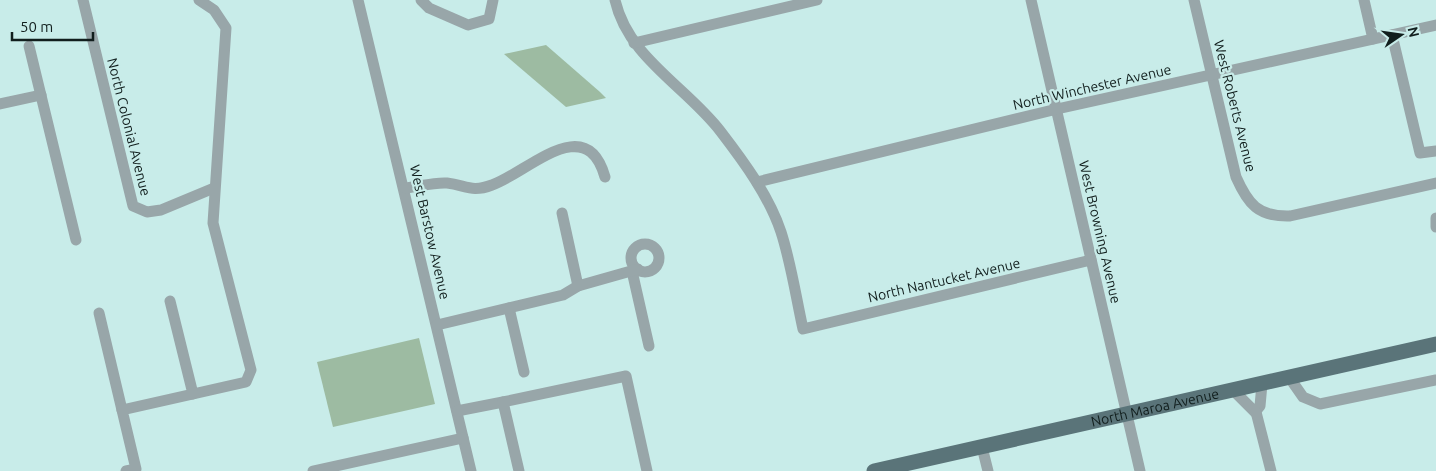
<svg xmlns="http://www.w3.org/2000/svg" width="1436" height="471" viewBox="0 0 1436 471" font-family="Ubuntu,sans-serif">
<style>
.green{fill:#9dbba2}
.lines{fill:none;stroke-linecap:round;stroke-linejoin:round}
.minor{stroke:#98a6a9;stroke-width:11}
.major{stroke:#5a7479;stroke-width:15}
.labels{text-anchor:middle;stroke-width:4.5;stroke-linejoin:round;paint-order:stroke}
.street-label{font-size:14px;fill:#111e1d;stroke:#c8ece9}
</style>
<rect width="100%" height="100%" fill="#c8ece9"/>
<g class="green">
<polygon points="546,45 600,92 606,98 566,107 504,54"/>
<polygon points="419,338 435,404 333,427 317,362"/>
</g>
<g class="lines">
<g class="minor">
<polyline points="83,0 133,206 147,212 161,210 214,188"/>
<polyline points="358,0 471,471"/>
<polyline points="421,0 429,8 468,25 489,19 493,0"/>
<path d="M615,0C628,58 687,87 721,132C744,162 769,196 781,232C791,263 796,297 803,329L1091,260"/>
<polyline points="1031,0 1140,471"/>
<path d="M1194,0L1236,177C1248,204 1258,217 1290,216L1436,183"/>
<polyline points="1364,0 1373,39"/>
<polyline points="1392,35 1420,153 1436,151"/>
<polyline points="634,43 817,0"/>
<polyline points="29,46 76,240"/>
<polyline points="0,104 41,95"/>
<polyline points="757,182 1057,109 1436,25"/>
<path d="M405,188C417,187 434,182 447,183C466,185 471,193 492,185C527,173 586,110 605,177"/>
<polyline points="562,213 578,286"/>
<polyline points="1436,218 1436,227"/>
<circle cx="645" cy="258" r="14"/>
<polyline points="632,271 649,346"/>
<polyline points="509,308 524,372"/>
<polyline points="99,313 122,410"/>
<polyline points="437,325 563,295 578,286 638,269"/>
<polyline points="1289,377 1303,397 1320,404 1436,380"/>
<polyline points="1233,390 1255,412 1260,406 1262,384"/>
<polyline points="193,394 246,382 251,370 213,223 226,28 214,10 199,0"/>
<polyline points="457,411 503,402"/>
<polyline points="1256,412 1271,471"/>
<polyline points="982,447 988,471"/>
<polyline points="126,471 136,469 122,410 193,394 170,301"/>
<polyline points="313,471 463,438"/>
<polyline points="519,471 503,402 626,376 647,471"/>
</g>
<path class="major" id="s1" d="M874,471L1436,344"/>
</g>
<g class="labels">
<g class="street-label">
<text transform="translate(1092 87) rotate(-13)" y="5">North Winchester Avenue</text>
<text transform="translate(1235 106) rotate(76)" y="5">West Roberts Avenue</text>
<text transform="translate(129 127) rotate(76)" y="5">North Colonial Avenue</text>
<text transform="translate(430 232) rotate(77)" y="5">West Barstow Avenue</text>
<text transform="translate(1100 232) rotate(77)" y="5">West Browning Avenue</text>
<text transform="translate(944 280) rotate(-13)" y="5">North Nantucket Avenue</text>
<text dy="5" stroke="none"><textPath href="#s1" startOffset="288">North Maroa Avenue</textPath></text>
</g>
</g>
<g transform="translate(1401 35) rotate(77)" stroke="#c8ece9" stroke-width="4" paint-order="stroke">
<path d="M0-4L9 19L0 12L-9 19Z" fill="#111e1d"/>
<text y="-8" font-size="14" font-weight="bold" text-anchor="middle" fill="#111e1d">N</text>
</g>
<path d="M12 32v8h81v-8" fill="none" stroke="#111e1d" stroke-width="2.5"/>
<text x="20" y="32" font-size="15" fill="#111e1d" stroke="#c8ece9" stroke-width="4" paint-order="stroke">50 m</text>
</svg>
